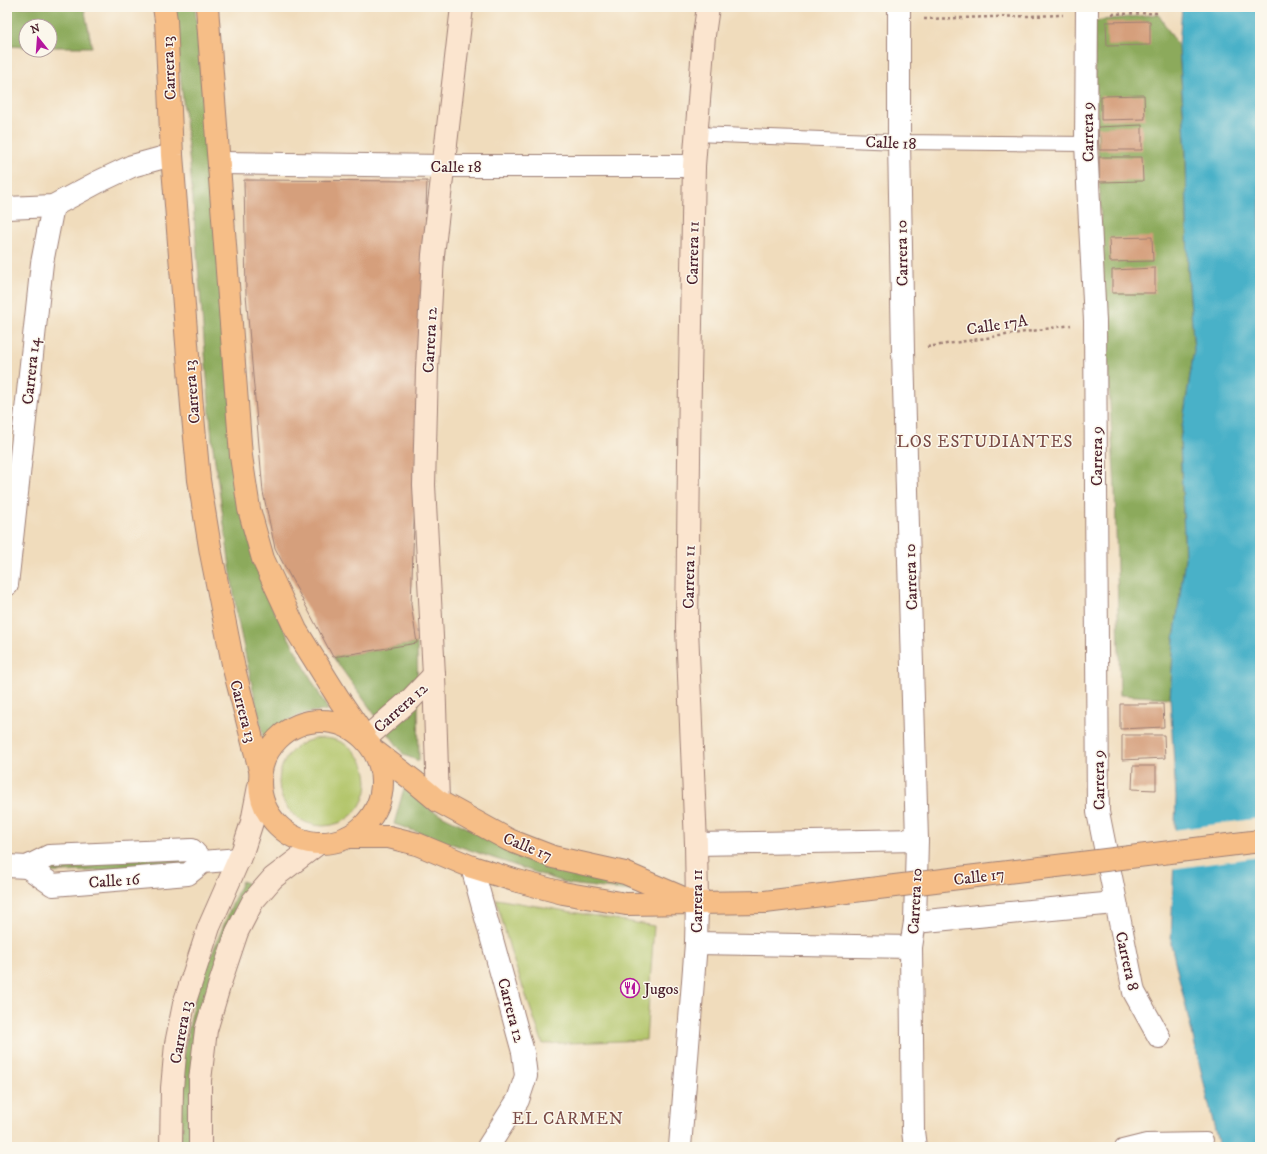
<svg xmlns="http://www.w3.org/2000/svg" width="1267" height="1154" viewBox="0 0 1267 1154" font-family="'IM FELL DW Pica',serif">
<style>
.green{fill:#b1c468;stroke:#7e724a}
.forest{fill:#8caa5c;stroke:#6b6444}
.water{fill:#49b1c8;stroke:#4a687a}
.pier{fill:#f0dcbc}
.building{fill:#d59f7c}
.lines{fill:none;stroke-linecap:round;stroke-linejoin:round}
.lane-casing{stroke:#9d7e74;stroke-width:16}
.street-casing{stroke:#9d7e74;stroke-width:24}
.secondary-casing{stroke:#9d7e74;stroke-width:24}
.highway-casing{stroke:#9d7e74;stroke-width:24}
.path{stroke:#9d7e74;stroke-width:2.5;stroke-dasharray:3 3;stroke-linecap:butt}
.lane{stroke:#fff;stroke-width:14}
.street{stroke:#fff;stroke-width:22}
.secondary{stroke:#fbe5cf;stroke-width:22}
.highway{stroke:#f6be87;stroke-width:22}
.highway-bridge-casing{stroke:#9d7e74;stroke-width:24;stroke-linecap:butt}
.highway-bridge{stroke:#f6be87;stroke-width:22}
.labels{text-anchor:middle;stroke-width:3;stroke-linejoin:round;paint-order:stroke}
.street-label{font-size:16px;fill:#4a1f2b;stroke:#fbf7ec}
.poi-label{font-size:16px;fill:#4a1f2b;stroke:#fbf7ec;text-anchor:start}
.neighbourhood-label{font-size:17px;letter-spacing:1px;fill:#7b4c47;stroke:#fbf7ec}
</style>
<rect width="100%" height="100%" fill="#fbf7ec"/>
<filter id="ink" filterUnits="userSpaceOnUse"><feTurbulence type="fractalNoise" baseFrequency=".025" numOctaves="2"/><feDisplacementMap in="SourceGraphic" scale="8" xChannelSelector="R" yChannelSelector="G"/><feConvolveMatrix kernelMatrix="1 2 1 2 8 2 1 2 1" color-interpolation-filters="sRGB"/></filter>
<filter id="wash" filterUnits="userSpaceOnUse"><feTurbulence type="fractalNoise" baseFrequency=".012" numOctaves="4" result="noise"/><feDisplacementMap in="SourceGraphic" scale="16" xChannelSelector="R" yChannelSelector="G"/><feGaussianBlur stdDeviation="0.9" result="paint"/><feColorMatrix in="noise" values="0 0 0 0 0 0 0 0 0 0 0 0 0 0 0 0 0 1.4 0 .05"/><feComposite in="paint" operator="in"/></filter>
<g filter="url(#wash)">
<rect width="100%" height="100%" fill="#f0dcbc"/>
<g class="green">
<circle cx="323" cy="782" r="44"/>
<polygon points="496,899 654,926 646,1040 543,1044 512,956"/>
</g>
<g class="forest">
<polygon points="7,7 84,7 92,47 50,47 50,26 26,26 26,47 7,46"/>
<polygon points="173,7 195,7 240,503 265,594 328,710 305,713 284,722 264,740 237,616 212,440 190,166"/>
<polygon points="1158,14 1179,47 1186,153 1188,271 1194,350 1180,440 1185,558 1174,640 1170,698 1120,695 1115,488 1104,304 1093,21"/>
<polygon points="417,643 419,761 404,755 333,657"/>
<polygon points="404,788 431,810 534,860 638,892 569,884 394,824"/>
<polygon points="227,857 226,866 7,874 7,862"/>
<polygon points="242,881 255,887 232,930 193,1147 180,1147 178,1083 196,992"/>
</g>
<polygon class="water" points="1182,7 1260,7 1260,1147 1219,1147 1171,944 1176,797 1170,698 1174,640 1185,558 1180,440 1194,350 1188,271 1186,153 1179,47"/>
<polygon class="pier" points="1260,818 1260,857 1171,869 1173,830"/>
<g id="blocks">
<g class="building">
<polygon points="1150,21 1150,45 1107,46 1106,22"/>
<polygon points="1144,95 1145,119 1101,120 1101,96"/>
<polygon points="1142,125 1142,150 1099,150 1098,127"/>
<polygon points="1099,157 1142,157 1143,181 1099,182"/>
<polygon points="244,180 427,181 411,604 417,643 333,657 275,548 263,492 246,294"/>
<polygon points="1152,237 1153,261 1110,262 1109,238"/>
<polygon points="1155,268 1155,293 1112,293 1112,270"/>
<polygon points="1120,704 1163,704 1164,727 1120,729"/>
<polygon points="1122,735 1164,735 1165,758 1122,760"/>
<polygon points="1133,766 1156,766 1156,790 1132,789"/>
</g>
</g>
</g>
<g filter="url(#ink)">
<use href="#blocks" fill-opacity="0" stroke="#9d7e74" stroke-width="1"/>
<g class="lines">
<g class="lane-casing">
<g id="lane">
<polyline points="696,134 899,142 1086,144"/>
<polyline points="1122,1147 1146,1141 1206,1140"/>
</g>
</g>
<g class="street-casing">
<g id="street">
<polyline points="899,7 899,142 903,351 917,840 915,922 911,947 913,1131 915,1147"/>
<polyline points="1087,7 1086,144 1095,321 1098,812 1134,992 1159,1037"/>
<polyline points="219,163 444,166 694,166"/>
<polyline points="7,208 53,206 98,182 132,166 172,155"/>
<polyline points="7,585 42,263 53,206"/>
<polyline points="696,844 917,840"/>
<polyline points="7,866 27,867 49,856 192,850 203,862"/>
<polyline points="27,867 53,885 188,874 203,862 239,859"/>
<polyline points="472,867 523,1052 526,1076 518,1100 488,1147"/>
<polyline points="915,922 1115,903"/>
<polyline points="696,943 911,947"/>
<polyline points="680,1147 696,943 697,904"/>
</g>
</g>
<g class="secondary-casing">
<g id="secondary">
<polyline points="366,738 411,699 434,675"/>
<polyline points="438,801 434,675 424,485 427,369 433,255 462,7"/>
<polyline points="697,904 696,844 687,628 690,377 694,166 704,35 708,7"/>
<polyline points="171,1147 172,1088 176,1044 184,1004 209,927 243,850 252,822 259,786"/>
<polyline points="200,1147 200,1080 206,1030 220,983 237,932 253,901 273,878 319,843"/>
</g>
</g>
<g class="highway-casing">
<g id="highway">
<polyline points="164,7 166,20 172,155 192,406 199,480 211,553 234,669 260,770"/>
<polyline points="207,7 241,456 249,509 263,559 296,630 339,699 364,736"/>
<circle cx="321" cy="782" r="61"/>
<polyline points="376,752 414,781 438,801 509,840 553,857 625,873 688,900"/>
<polyline points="348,837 389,837 417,844 472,867 514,880 563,893 626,904 765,902"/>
</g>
</g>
<g class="path">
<polyline points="1112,14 1159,13"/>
<polyline points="924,19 1063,15"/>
<polyline points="927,347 1071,325"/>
</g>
<use href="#lane" class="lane"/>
<use href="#street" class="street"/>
<use href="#secondary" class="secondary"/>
<use href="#highway" class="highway"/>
<g class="highway-bridge-casing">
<polyline id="highway-bridge" points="765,902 1260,841"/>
</g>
<use href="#highway-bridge" class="highway-bridge"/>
</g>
</g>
<defs>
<g id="restaurant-ring" transform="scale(1)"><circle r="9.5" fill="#fbf7ec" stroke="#b5179e" stroke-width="1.5"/><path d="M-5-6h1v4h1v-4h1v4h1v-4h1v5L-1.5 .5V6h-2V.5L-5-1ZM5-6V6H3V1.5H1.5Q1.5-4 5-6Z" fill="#b5179e"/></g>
</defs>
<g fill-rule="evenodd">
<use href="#restaurant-ring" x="630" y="988"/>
</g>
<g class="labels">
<g class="street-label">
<text transform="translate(168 68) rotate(-93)" y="6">Carrera 13</text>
<text transform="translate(1087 132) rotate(-91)" y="6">Carrera 9</text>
<text transform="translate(891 142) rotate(2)" y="6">Calle 18</text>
<text x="456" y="172">Calle 18</text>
<text transform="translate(692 253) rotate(-89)" y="6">Carrera 11</text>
<text transform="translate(901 253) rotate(-91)" y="6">Carrera 10</text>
<text transform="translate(997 324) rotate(-9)" y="6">Calle 17A</text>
<text transform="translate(429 340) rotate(-87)" y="6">Carrera 12</text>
<text transform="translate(30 371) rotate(-84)" y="6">Carrera 14</text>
<text transform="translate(191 392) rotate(-95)" y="6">Carrera 13</text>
<text transform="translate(1096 456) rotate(-90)" y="6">Carrera 9</text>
<text transform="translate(688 577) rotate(-89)" y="6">Carrera 11</text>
<text transform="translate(910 577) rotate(-92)" y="6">Carrera 10</text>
<text transform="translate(400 707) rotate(-42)" y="6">Carrera 12</text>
<text transform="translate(244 711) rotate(75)" y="6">Carrera 13</text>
<text transform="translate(1098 780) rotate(-91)" y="6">Carrera 9</text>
<text transform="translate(528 846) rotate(22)" y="6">Calle 17</text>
<text transform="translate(979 876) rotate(-7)" y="6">Calle 17</text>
<text transform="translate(114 880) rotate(-4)" y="6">Calle 16</text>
<text transform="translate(696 901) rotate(-90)" y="6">Carrera 11</text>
<text transform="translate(914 901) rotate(-87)" y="6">Carrera 10</text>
<text transform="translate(1128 961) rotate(77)" y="6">Carrera 8</text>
<text transform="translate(512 1010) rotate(75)" y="6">Carrera 12</text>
<text transform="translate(180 1032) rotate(-80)" y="6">Carrera 13</text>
</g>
<g class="poi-label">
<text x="644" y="994">Jugos</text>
</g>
<g class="neighbourhood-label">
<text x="985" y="447">LOS ESTUDIANTES</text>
<text x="568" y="1124">EL CARMEN</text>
</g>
</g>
<rect width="1267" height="1154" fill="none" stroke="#fbf7ec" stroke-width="24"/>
<g transform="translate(38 38) rotate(343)"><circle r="19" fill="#fbf7ec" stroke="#b4a19f"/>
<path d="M0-3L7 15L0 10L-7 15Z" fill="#b5179e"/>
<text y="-6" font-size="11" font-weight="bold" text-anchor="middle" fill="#4a1f2b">N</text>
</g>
</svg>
